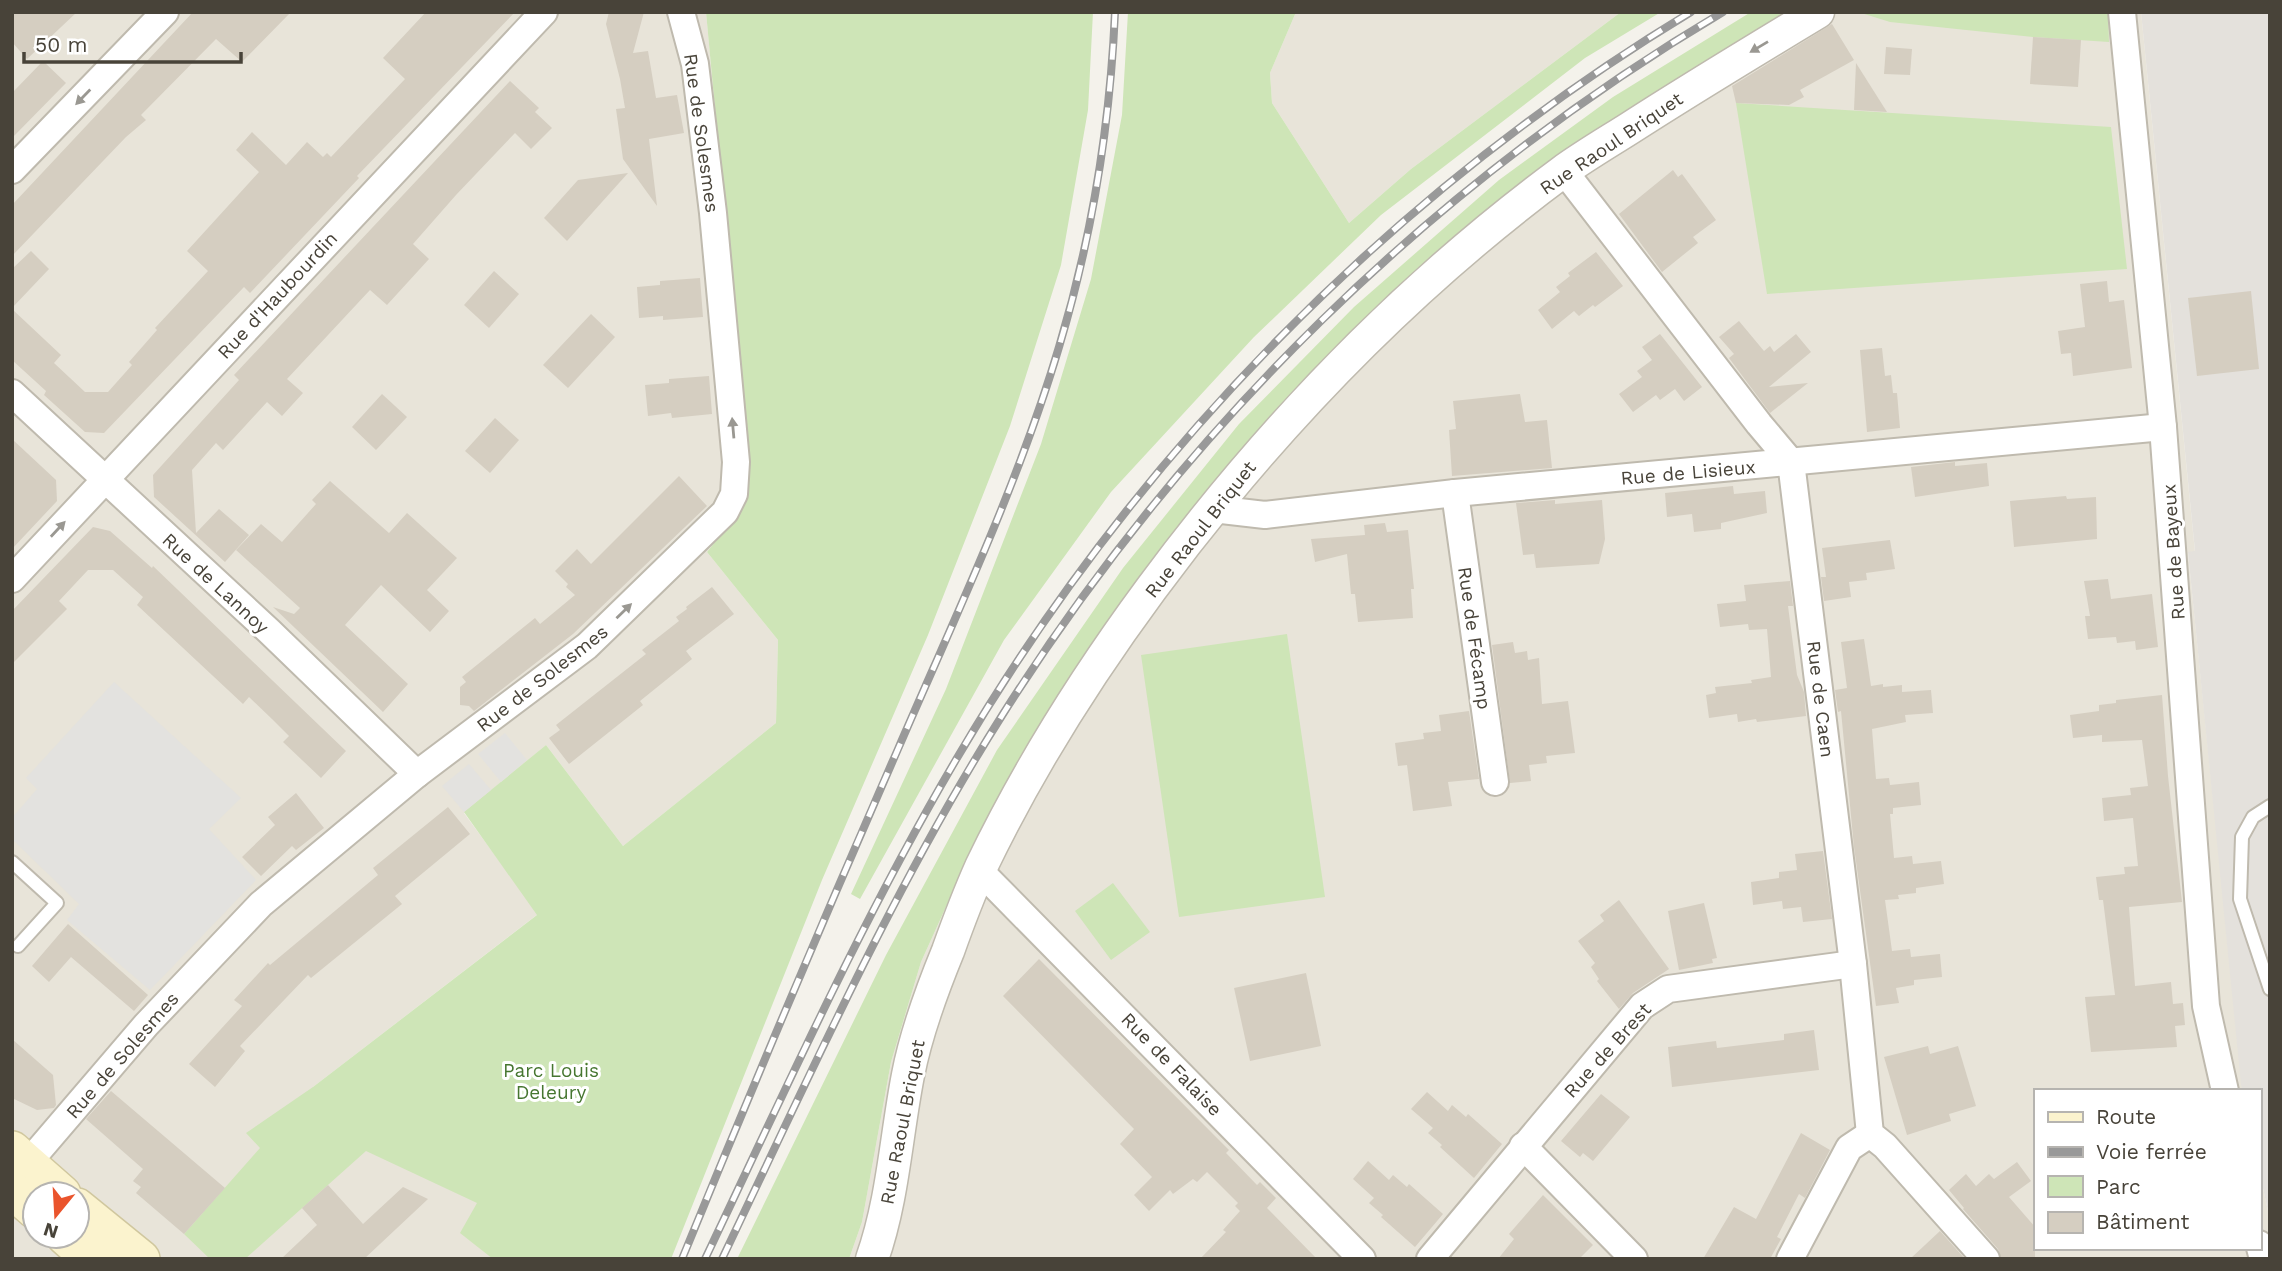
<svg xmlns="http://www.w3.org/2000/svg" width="2282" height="1271" viewBox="0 0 2282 1271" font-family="'Work Sans',sans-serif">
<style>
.residential{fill:#e8e4d9;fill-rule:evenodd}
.industrial{fill:#e4e1dc}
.green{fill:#cee5b7}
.parking{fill:#e3e2df}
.building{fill:#d5cec1}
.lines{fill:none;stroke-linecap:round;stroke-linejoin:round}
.service-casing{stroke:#bfbaae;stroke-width:16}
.minor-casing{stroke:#bfbaae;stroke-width:30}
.tertiary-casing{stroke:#bfbaae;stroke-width:35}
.secondary-casing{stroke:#d0c79e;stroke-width:40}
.service{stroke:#fff;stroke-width:12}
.minor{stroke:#fff;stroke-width:26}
.tertiary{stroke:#fff;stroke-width:32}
.secondary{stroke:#fbf3ce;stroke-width:37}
.rail-casing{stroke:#999;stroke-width:8}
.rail{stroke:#fff;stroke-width:5;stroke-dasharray:16;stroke-linecap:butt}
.oneway{fill:#9a9892}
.labels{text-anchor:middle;stroke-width:6;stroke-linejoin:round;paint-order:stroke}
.street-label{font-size:19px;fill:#484339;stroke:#fff}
.park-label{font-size:19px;fill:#467630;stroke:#fff}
</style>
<rect width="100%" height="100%" fill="#f4f2eb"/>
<g class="residential">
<path d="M12,12H706L749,475L734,518L707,552L778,640L776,723L623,846L546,745L464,813L538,914L313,1087L542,1232L532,1259H12ZM35,1194H77V1236H35Z"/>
<polygon points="1296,12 1621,12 1411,169 1349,223 1272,103 1270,73"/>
<polygon points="1798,12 2141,12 2195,552 2188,553 2243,1091 2035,1091 2035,1248 2259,1248 2259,1170 2270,1220 2270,1259 849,1259 862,1222 891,1062 921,962 969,856 1016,765 1140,576 1258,435 1364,321"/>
</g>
<polygon class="industrial" points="2141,12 2270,12 2270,1220 2259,1170 2259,1091 2243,1091 2241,1084 2188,552 2195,551"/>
<g class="green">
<polygon points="706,12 1093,12 1088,110 1061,265 1010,426 928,635 822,880 671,1259 493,1259 460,1233 477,1203 366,1151 245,1259 210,1259 184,1234 260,1148 246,1133 313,1087 537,915 464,812 546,745 623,846 776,723 778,640 707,552 734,518 749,475"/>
<polygon points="1128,12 1296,12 1270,73 1272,103 1349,223 1411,169 1621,12 1661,12 1585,58 1381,215 1254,337 1111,492 1004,640 860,899 851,894 946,689 1041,444 1091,279 1122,115"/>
<polygon points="1751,12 1798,12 1680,80 1258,435 1140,576 1016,765 969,856 921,962 891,1062 862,1222 849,1259 737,1259 886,955 997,750 1123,568 1239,424 1354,307 1499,180 1613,97"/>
<polygon points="1858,12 2108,12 2109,42 2033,37 1890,22"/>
<polygon points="1736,103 2111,127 2127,269 1767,294"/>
<polygon points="1287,634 1325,897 1179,917 1141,655"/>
<polygon points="1113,883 1150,932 1111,960 1075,911"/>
</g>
<g class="parking">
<polygon points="114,682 241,798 209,829 256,880 150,990 67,920 79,904 12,839 12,818 37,789 26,778"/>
<polygon points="505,733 527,760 501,782 478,754"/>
<polygon points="469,764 491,790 464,812 442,786"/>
</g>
<g class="building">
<polygon points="12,12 77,12 27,59 12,42"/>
<polygon points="193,12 291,12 242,62 216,39 141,115 146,120 126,137 12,256 12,205"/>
<polygon points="426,12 515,12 357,176 359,178 250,293 244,287 104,433 85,432 44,395 46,391 12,360 12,309 61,355 54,363 85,392 108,392 132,365 129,362 157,330 155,328 208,271 187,251 259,172 236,150 252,132 286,165 307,142 323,157 327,153 331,157 405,79 383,58"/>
<polygon points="609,12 644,12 633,53 648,51 656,98 677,95 684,133 649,139 657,206 623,159 616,109 625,108 620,79 606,24"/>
<polygon points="1832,24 1854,60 1800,90 1804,97 1789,105 1736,103 1732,86"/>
<polygon points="2033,37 2081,40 2078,87 2030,84"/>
<polygon points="1886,47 1912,49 1910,75 1884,74"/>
<polygon points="43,61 66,83 12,138 12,93"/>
<polygon points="1856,63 1887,112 1854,110"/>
<polygon points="510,81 539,108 535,112 552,128 531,149 515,133 456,195 413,244 429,259 387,305 370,290 287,379 303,393 282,416 267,402 223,450 216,443 192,470 196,533 219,509 249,535 225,562 154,497 153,475 239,380 234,375"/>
<polygon points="1673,170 1678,177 1682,174 1716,220 1693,237 1698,243 1662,272 1619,214"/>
<polygon points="628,173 567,241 544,218 578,180"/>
<polygon points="31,251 49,269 12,308 12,269"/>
<polygon points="1596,252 1623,286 1595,307 1593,305 1579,316 1574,311 1552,329 1538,310 1560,292 1556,287 1570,276 1568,273"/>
<polygon points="494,271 519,294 489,328 464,305"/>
<polygon points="700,278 703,317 663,320 663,316 639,318 637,287 660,285 660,281"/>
<polygon points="2107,281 2109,302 2124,300 2132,368 2073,376 2071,353 2061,354 2058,331 2085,327 2080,284"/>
<polygon points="2251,291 2259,369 2197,376 2188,298"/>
<polygon points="591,314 615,337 568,388 543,365"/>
<polygon points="1739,321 1764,351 1770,346 1774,352 1796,334 1811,352 1769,387 1808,383 1770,413 1729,358 1734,354 1719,337"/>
<polygon points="1660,334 1702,387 1684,401 1675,389 1660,400 1656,395 1633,412 1619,394 1642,377 1637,371 1652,360 1642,347"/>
<polygon points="1882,348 1885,376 1891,375 1893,393 1897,393 1900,428 1867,432 1860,350"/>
<polygon points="709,376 712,414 672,418 671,413 648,416 645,385 669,383 669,379"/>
<polygon points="382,394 407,417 376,450 352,427"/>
<polygon points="1520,394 1525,422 1547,420 1552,468 1452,476 1449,430 1456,429 1453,401"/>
<polygon points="495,418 519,440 490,473 465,451"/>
<polygon points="12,439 56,480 57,501 12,549"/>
<polygon points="1955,462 1955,466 1987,463 1989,486 1915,497 1911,467"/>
<polygon points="679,476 707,506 573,634 474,711 469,706 460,705 460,687 466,682 462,677 535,618 540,624 575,595 566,587 568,584 555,571 577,549 591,564"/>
<polygon points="330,481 389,533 407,513 457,558 427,590 449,611 430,632 381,585 345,625 408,684 383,712 273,607 294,614 300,608 236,550 261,524 282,542 316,504 312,500"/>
<polygon points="1733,486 1734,494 1765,491 1767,513 1721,523 1721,529 1694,532 1692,514 1667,517 1665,493"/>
<polygon points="2066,496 2067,499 2096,497 2097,539 2014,547 2010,501"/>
<polygon points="1555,500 1555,504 1602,500 1605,539 1599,564 1536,568 1534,554 1523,555 1516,503"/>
<polygon points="1385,523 1387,532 1408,530 1414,589 1411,589 1413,618 1358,622 1355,594 1351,594 1347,554 1315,562 1311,539 1365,535 1364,525"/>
<polygon points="93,527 110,531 152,568 153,566 346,751 321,778 283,742 289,736 272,719 249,697 243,704 137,605 143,597 113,570 88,570 59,601 67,609 12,664 12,611"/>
<polygon points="1890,540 1895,569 1866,573 1867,580 1849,582 1851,597 1824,601 1821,577 1826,577 1822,548"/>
<polygon points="2108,579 2111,599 2152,594 2158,647 2136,650 2135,641 2117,643 2116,637 2088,639 2085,616 2090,616 2084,581"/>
<polygon points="1790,581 1793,606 1788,606 1797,675 1804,692 1806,716 1757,722 1756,719 1738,722 1737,714 1709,718 1706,695 1716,693 1715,687 1752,683 1751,680 1771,677 1767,629 1749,630 1748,624 1720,627 1717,604 1746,601 1744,585"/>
<polygon points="712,587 734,614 686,651 692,659 640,701 643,705 569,764 549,738 560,730 556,725 646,654 642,650 679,621 676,617 687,609 686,607"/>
<polygon points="1864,639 1871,686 1883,684 1883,687 1902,685 1902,692 1931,690 1933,713 1905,715 1906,722 1872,729 1876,779 1889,778 1890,785 1919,782 1921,805 1893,808 1893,814 1890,814 1894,858 1912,856 1913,864 1941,861 1944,884 1916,888 1916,893 1898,895 1899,899 1885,900 1892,951 1910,949 1911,957 1940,954 1942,977 1914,980 1914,985 1896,988 1899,1003 1876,1006 1854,847 1841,711 1838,712 1835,690 1847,688 1841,642"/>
<polygon points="1513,642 1515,653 1527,651 1528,660 1539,658 1542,704 1568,701 1575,753 1546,756 1547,763 1529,765 1531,781 1510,783 1492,645"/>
<polygon points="2162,695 2168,776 2182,902 2129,907 2135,986 2171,982 2173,1004 2183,1003 2185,1025 2175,1026 2177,1047 2091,1052 2085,997 2115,995 2103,900 2099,900 2096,877 2125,874 2124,867 2138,866 2133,818 2104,821 2102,798 2131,795 2130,788 2148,786 2142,740 2102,742 2102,735 2073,738 2070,715 2099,711 2099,705 2116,703 2116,700"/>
<polygon points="1469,711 1479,779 1448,782 1452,806 1413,811 1407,765 1398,766 1395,743 1424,739 1423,733 1441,731 1439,715"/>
<polygon points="296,793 324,828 296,850 292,846 261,876 242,857 275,825 268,817"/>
<polygon points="448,807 470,834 395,896 402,904 311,978 308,975 240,1046 245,1051 215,1087 189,1064 242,1006 234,1000 268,963 270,965 378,875 373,868"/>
<polygon points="1823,851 1832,919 1803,922 1801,907 1783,909 1782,901 1753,905 1751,882 1779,878 1779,872 1797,870 1795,854"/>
<polygon points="1619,900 1669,969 1633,993 1619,1009 1597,981 1599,979 1591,967 1595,963 1578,941 1604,921 1600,915"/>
<polygon points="1704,903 1717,958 1712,959 1713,963 1679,970 1668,911"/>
<polygon points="68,924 148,995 134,1011 71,957 49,982 32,966"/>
<polygon points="1039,959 1213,1134 1229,1150 1226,1153 1257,1185 1260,1182 1276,1198 1267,1208 1317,1259 1200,1259 1226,1232 1223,1230 1240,1211 1235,1206 1238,1203 1207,1172 1197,1182 1193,1179 1173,1194 1170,1190 1149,1211 1134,1195 1152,1177 1120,1144 1134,1129 1003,996"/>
<polygon points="1306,973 1321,1046 1250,1061 1234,988"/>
<polygon points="1814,1030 1819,1070 1672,1087 1668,1047 1716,1041 1717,1048 1784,1040 1784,1034"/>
<polygon points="12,1039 53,1075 56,1105 54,1108 37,1110 12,1098"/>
<polygon points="1928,1046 1930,1054 1958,1046 1976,1106 1949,1114 1951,1121 1907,1135 1884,1057"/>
<polygon points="111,1091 225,1188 184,1234 136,1193 141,1187 133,1181 143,1169 86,1119"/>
<polygon points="1427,1092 1448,1111 1452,1105 1466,1117 1468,1114 1502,1144 1474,1178 1440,1147 1442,1145 1428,1133 1433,1128 1411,1109"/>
<polygon points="1601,1094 1630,1117 1593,1161 1583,1153 1580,1157 1561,1141"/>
<polygon points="1801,1133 1830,1150 1805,1198 1799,1194 1777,1237 1781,1239 1770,1259 1703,1259 1734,1207 1756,1219"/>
<polygon points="1368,1161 1389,1180 1393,1175 1407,1187 1409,1184 1443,1214 1415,1247 1381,1217 1383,1215 1369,1203 1374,1198 1353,1179"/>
<polygon points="2017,1162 2031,1181 2009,1197 2035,1227 2035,1259 2001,1259 1998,1249 1963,1209 1964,1208 1949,1190 1966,1174 1976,1186 1989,1174 1994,1179"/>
<polygon points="328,1185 363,1224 403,1187 428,1199 364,1259 281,1259 317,1225 302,1208"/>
<polygon points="1543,1195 1593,1245 1579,1259 1498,1259 1514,1239 1509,1234"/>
<polygon points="1940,1231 1965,1259 1910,1259"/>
</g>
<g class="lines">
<g class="service-casing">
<g id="service">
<polyline points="2270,806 2253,817 2242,837 2240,899 2270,989"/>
<polyline points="12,862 57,903 18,946"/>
</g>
</g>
<g class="minor-casing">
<g id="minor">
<polyline points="2122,12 2163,427 2206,1006 2225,1091"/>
<polyline points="12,170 165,12"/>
<polyline points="1564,171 1759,424 1791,462 1853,964 1870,1134 1885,1146 1986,1259"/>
<polyline points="12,393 269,631 417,774"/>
<polyline points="1455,493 1495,782"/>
<polyline points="1213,509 1265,515 1455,493 2163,427"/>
<polyline points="12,579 544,12"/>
<polyline points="980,871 1362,1259"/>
<polyline points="1523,1146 1634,1259"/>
<polyline points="27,1164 146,1025 261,904 417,774 587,646 725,512 734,494 736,462 713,213 695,64 681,12"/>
<polyline points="2259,1244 2263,1259"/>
<polyline points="1430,1259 1642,1006 1668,989 1853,964"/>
<polyline points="1790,1259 1849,1148 1870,1134"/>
</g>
</g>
<g class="tertiary-casing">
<path id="tertiary" d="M872,1259C893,1200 896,1136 908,1075C916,1033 932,990 948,951C958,923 969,894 981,867C1028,769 1086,677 1151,589C1267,432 1404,289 1562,172C1584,156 1608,142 1630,128C1692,88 1755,50 1818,12"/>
</g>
<g class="secondary-casing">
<g id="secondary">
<polyline points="12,1150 62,1194"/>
<polyline points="12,1190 35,1210"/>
<polyline points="77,1207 141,1259"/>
<polyline points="65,1236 91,1259"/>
</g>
</g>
<use href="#service" class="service"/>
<use href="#minor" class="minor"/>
<use href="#tertiary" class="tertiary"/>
<use href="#secondary" class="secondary"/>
<g class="rail-casing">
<g id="rail">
<path d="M682,1259C752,1088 824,918 898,749C955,617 1018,485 1059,347C1092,237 1110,126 1115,12"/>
<path d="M705,1259C785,1091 862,919 957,758C1135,455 1390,194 1691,12"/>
<path d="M722,1259C810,1075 894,886 1003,714C1185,427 1431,185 1723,12"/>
</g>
</g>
<use href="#rail" class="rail"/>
</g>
<defs><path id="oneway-solid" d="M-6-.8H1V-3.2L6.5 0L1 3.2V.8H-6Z" transform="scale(1.75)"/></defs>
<g class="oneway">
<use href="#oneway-solid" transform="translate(1759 47) rotate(149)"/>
<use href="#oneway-solid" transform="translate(83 97) rotate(134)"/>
<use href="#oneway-solid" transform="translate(733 428) rotate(-95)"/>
<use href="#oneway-solid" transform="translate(58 529) rotate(-47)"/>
<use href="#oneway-solid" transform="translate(624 611) rotate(-44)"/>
</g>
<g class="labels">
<g class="street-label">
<text transform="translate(702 133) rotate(82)" y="7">Rue de Solesmes</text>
<text transform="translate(1611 143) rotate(-34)" y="7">Rue Raoul Briquet</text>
<text transform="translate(277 295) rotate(-47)" y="7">Rue d'Haubourdin</text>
<text transform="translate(1688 472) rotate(-5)" y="7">Rue de Lisieux</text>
<text transform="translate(1200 529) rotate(-52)" y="7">Rue Raoul Briquet</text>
<text transform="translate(2173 552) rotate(-94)" y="7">Rue de Bayeux</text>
<text transform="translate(216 583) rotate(43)" y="7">Rue de Lannoy</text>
<text transform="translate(1475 638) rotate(82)" y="7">Rue de Fécamp</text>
<text transform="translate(542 678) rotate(-38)" y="7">Rue de Solesmes</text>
<text transform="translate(1821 699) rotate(83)" y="7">Rue de Caen</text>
<text transform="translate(1607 1050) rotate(-48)" y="7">Rue de Brest</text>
<text transform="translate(122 1055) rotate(-49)" y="7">Rue de Solesmes</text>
<text transform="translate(1172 1064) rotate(46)" y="7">Rue de Falaise</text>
<text transform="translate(902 1122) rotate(-79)" y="7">Rue Raoul Briquet</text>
</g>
<g class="park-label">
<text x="551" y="1077">Parc Louis<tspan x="551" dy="22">Deleury</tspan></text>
</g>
</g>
<rect width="2282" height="1271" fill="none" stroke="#484339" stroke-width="28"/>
<rect x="2034" y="1089" width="228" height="161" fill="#ffffff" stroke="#b6b4b0" stroke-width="2"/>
<rect x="2048" y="1112" width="35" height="10" fill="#fbf3ce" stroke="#b6b4b0" stroke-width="2"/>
<text x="2096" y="1124" font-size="21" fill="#484339">Route</text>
<rect x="2048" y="1147" width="35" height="10" fill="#999999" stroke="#b6b4b0" stroke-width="2"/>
<text x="2096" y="1159" font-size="21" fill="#484339">Voie ferrée</text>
<rect x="2048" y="1176" width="35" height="21" fill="#cee5b7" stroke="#b6b4b0" stroke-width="2"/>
<text x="2096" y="1194" font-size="21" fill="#484339">Parc</text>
<rect x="2048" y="1212" width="35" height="21" fill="#d5cec1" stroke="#b6b4b0" stroke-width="2"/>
<text x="2096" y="1229" font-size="21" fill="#484339">Bâtiment</text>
<g transform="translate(56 1215) rotate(198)"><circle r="33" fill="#ffffff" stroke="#b6b4b0" stroke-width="2"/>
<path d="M0-5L12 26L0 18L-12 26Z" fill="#ea542c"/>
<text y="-10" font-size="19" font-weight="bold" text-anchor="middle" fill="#484339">N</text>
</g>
<path d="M24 52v10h217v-10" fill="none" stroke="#484339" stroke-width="3.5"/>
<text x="35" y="52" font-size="21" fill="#484339" stroke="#ffffff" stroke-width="5" paint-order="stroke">50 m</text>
</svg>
